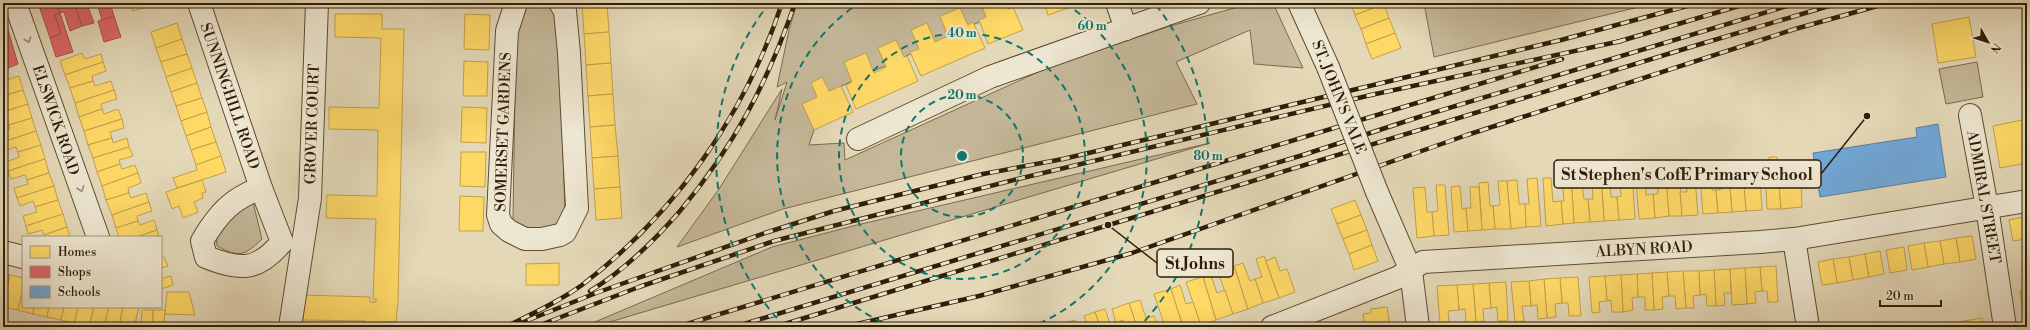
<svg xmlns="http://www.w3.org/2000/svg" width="2030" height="330" viewBox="0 0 2030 330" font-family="'Libre Bodoni',serif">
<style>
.green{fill:#c5b899;stroke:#7a6b50}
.homes{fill:#ffd966;stroke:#c1a14a}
.shops{fill:#e06666;stroke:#ab504a}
.schools{fill:#6fa8dc;stroke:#5c7f9c}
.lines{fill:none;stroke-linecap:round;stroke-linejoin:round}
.street-casing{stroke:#5c4c33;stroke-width:24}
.street{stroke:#ede6d0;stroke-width:22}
.rail-casing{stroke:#2f1e07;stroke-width:4.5}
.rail{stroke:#ede6d0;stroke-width:3;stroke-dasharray:9;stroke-linecap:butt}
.street-bridge-casing{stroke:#5c4c33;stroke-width:24;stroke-linecap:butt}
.street-bridge{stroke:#ede6d0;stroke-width:22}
.oneway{stroke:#988c76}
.ring{fill:none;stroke:#0f766e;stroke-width:2;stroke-dasharray:7 5}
.labels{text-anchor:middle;stroke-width:4;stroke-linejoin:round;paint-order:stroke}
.street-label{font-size:15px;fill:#2f1e07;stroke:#ede6d0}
.centre{fill:#0f766e;stroke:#ede6d0;stroke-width:2}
.ring-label{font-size:12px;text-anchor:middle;font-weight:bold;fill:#0f766e;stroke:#ede6d0;stroke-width:4;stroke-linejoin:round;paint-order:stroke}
.leader{fill:none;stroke:#2f1e07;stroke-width:1.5}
.callout-dot{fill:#2f1e07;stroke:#ede6d0;stroke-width:1.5}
.callout{fill:#ede6d0;stroke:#2f1e07;stroke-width:1.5}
.callout-label{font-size:16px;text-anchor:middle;font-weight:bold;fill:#2f1e07}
</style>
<rect width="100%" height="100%" fill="#e4d8b7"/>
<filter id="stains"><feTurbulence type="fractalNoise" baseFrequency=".005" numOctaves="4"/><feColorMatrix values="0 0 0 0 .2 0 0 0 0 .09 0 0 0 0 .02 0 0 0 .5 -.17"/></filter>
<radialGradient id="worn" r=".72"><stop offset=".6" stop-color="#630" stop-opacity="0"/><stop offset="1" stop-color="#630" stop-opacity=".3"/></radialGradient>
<g class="green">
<polygon points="525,3 550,3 559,21 565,215 559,226 549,232 519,228 513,219 516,20"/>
<polygon points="797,3 1020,3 803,104 814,130 809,145 844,143 845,160 1047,68 1167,27 1252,3 1273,3 1303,68 1254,64 1250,30 1176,62 1197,104 783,209 677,247 719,189 782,89 775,120 787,82 777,87 789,30"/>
<polygon points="1424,3 1655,3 1434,57"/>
<polygon points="1977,62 1983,97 1946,104 1939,69"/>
<polygon points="1210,143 593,327 583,327 772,247 857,225"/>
<path d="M252,198L262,239C244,256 240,258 217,246L216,231Z"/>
</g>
<g class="homes">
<polygon points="130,3 141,3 143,8 133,11"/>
<polygon points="582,3 607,3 609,32 584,34"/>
<polygon points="981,3 1006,3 1008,9 1013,7 1023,30 988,44 979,20 986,17"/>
<polygon points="1044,3 1082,3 1048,15"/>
<polygon points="1351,3 1384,3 1384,4 1355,15"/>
<polygon points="1384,4 1389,18 1361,29 1355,15"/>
<polygon points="960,8 968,25 973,22 985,48 921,76 910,52 919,49 911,30 927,23 935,42 948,36 940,16"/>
<polygon points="335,14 382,14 382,29 404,29 398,300 396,322 381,322 380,326 365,326 365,321 303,320 303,295 370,297 370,302 376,302 376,299 373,299 376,219 326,218 327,195 377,196 378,130 329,129 329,107 379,108 381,38 335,37"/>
<polygon points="465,14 490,15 489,50 464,49"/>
<polygon points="1969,17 1976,57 1938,63 1932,24"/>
<polygon points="1389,18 1395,33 1366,44 1361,29"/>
<polygon points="177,23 182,39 156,48 151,32"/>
<polygon points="609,32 611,63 586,65 584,34"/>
<polygon points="1395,33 1401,48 1372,59 1366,44"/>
<polygon points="182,39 187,54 161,62 156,48"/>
<polygon points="896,40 904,57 907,56 918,81 856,109 846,85 852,82 844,62 866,53 874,73 886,67 878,48"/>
<polygon points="82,53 85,59 101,54 103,62 65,75 60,61"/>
<polygon points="187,54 192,68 166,77 161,62"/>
<polygon points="464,61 488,62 487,96 463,96"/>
<polygon points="103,62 106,71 92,76 93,81 70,88 65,75"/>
<polygon points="611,63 613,94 588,96 586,65"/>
<polygon points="192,68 197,83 171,92 166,77"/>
<polygon points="19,76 23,90 3,96 3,81"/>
<polygon points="822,77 829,91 841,86 853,112 814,130 802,104 817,97 811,83"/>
<polygon points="93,81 95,86 111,81 114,90 75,103 70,88"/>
<polygon points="197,83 202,98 176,106 171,92"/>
<polygon points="23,90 28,104 3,112 3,96"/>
<polygon points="114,90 117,99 101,104 102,109 79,117 75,103"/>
<polygon points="613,94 615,125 590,127 588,96"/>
<polygon points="202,98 207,112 181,121 176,106"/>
<polygon points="28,104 32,118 9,125 7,120 3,121 3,112"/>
<polygon points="462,107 487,108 486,143 461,142"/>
<polygon points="102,109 104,114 118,109 122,119 84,131 79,117"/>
<polygon points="207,112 211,127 186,136 181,121"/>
<polygon points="32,118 36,131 3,142 3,131 10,129 9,125"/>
<polygon points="122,119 124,128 110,132 112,138 88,145 84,131"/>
<polygon points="2027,119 2027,163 2000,168 1993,126"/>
<polygon points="615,125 618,156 592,158 590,127"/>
<polygon points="211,127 216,142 191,150 186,136"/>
<polygon points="36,131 41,145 18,152 16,147 3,151 3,142"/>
<polygon points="112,138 113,143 127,138 129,147 93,158 88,145"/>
<polygon points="216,142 221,156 196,165 191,150"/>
<polygon points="41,145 45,159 8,171 6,162 19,157 18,152"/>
<polygon points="129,147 133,156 119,160 120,164 97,172 93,158"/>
<polygon points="461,152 486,152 485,187 460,186"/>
<polygon points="221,156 226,172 177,188 173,178 197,170 196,165"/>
<polygon points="618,156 620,187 594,189 592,158"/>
<polygon points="1769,157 1777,157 1781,209 1767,209 1766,186 1770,185"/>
<polygon points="45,159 49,173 27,180 25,175 11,179 8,171"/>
<polygon points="1759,160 1762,210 1746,211 1744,188 1751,187 1749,161"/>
<polygon points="1742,161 1746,211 1732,212 1728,163"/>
<polygon points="1710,163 1712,190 1716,190 1718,213 1703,214 1699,164"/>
<polygon points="1720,163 1728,163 1732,212 1718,213 1716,190 1722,189"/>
<polygon points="120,164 122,169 135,165 138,173 102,186 97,172"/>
<polygon points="1679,166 1682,216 1669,216 1665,167"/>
<polygon points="1685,166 1694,166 1698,215 1682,216 1680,192 1687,192"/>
<polygon points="1665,167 1669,216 1655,218 1653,194 1658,194 1656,168"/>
<polygon points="1635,169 1645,169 1646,195 1653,194 1655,218 1639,219"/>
<polygon points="1609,172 1611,197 1617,197 1619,220 1604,221 1601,173"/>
<polygon points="49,173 54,186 17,198 14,188 28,184 27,180"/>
<polygon points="138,173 141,183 128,188 129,193 106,200 102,186"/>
<polygon points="1591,173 1601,173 1604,221 1590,222 1588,199 1593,199"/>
<polygon points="1632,173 1635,219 1619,220 1617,197 1621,196 1619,174"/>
<polygon points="1581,175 1584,199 1588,199 1590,222 1574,223 1571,176"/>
<polygon points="1571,176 1574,223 1563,224 1561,201 1564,201 1562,177"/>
<polygon points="1537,178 1541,226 1526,227 1525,204 1529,204 1527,179"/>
<polygon points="1543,178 1551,178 1553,202 1561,201 1563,224 1546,226"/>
<polygon points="202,180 206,192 202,193 203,198 194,202 198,212 183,218 179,206 172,209 166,192"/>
<polygon points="1517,180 1519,204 1525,204 1526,227 1511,229 1507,181"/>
<polygon points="1498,181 1507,181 1511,229 1495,229 1493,206 1500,205"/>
<polygon points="1488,182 1490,206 1493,206 1495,229 1482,230 1479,183"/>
<polygon points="1801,182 1802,207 1781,209 1779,184"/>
<polygon points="1436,185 1445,185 1449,235 1434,236 1432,212 1438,211"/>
<polygon points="54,186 58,200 35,207 33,201 20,206 17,198"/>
<polygon points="1460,186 1462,209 1466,208 1468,231 1454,232 1451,187"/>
<polygon points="620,187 622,218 596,220 594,189"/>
<polygon points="1425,187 1427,212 1432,212 1434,236 1417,238 1413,188"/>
<polygon points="1470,187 1479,187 1482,230 1468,231 1466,208 1471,208"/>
<polygon points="129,193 131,198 146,193 149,202 112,215 106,200"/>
<polygon points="460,196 484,197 483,231 459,231"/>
<polygon points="58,200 63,214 26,226 23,216 37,212 35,207"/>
<polygon points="1355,200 1361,215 1337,224 1331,209"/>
<polygon points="149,202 152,211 137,216 138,221 116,228 112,215"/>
<polygon points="63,214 67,227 44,235 42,230 28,234 26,226"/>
<polygon points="1361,215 1367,230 1343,239 1337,224"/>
<polygon points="2023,217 2027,217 2027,239"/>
<polygon points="2023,217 2027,239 2013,241 2009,220"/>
<polygon points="154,220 157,230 137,237 119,237 116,228 138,221 140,225"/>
<polygon points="3,221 8,222 6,232 3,232"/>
<polygon points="67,227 70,237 44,237 44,235"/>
<polygon points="157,230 159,237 137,237"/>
<polygon points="1367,230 1372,245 1349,254 1343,239"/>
<polygon points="1972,236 1976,259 1960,262 1956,238"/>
<polygon points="1956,238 1960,262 1944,264 1940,241"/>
<polygon points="1940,241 1944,264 1928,267 1924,243"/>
<polygon points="1924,243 1928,267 1912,270 1908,246"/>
<polygon points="1372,245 1378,261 1354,270 1349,254"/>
<polygon points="1904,247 1907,270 1890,273 1886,250"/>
<polygon points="1880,251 1884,274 1869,277 1865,254"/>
<polygon points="1865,254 1869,277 1853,280 1849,257"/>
<polygon points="1264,256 1279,298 1263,303 1255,279 1262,277 1256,259"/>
<polygon points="164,257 168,266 161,268 161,258"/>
<polygon points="1275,257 1280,271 1287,269 1295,292 1279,298 1266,261"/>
<polygon points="1849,257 1853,280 1837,283 1833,259"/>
<polygon points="1833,259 1837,283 1822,285 1818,262"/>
<polygon points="559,263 559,285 526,285 526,264"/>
<polygon points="1243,263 1250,281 1255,279 1263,303 1248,309 1234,266"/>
<polygon points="1234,266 1248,309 1233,314 1218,272"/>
<polygon points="1776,266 1778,302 1768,302 1767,291 1762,291 1760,267"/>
<polygon points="1760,267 1762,291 1755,292 1756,303 1747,304 1745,268"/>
<polygon points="1745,268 1747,304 1732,305 1730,269"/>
<polygon points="1730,269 1731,293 1724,293 1725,305 1716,306 1714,270"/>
<polygon points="1714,270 1716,306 1707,306 1706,294 1700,295 1699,271"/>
<polygon points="1683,271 1699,271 1700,295 1693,296 1694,308 1686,308"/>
<polygon points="1683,271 1686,308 1676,309 1675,296 1669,296 1667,272"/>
<polygon points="1667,272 1669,296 1662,297 1663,309 1654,310 1652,273"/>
<polygon points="1652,273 1654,310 1645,310 1645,297 1638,297 1637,274"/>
<polygon points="3,274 10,275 3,307"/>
<polygon points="1637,274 1638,297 1632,298 1633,310 1623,312 1621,275"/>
<polygon points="10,275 23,278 23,288 18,310 3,307"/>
<polygon points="1211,275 1217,293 1225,290 1233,314 1216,320 1203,277"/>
<polygon points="1621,275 1623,312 1612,312 1611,300 1607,301 1605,276"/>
<polygon points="171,276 173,285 161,289 161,279"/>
<polygon points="1605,276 1607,301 1599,302 1600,312 1592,313 1589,277"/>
<polygon points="1203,277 1216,320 1201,326 1186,282"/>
<polygon points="1578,277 1581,316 1569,316 1568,303 1562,303 1560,278"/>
<polygon points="1560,278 1562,303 1555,304 1556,317 1547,318 1544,279"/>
<polygon points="1544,279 1547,318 1538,319 1537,305 1531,306 1529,281"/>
<polygon points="1529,281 1531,306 1522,306 1524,321 1515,322 1511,282"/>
<polygon points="1506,282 1508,321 1498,321 1497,307 1491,308 1489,283"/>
<polygon points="1489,283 1491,308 1483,309 1484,321 1476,322 1473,284"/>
<polygon points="1473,284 1476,322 1466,323 1465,309 1459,310 1457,285"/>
<polygon points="1180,285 1186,304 1193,302 1201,326 1183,327 1171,289"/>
<polygon points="1457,285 1459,310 1448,311 1449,323 1440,324 1437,286"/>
<polygon points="23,288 23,307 34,307 33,314 18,310"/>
<polygon points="1171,289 1183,327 1165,327 1154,294"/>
<polygon points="2027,289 2027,304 2022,305 2020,291"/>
<polygon points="167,292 189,292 195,315 165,314"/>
<polygon points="1140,300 1146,318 1154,316 1158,327 1137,327 1129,303"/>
<polygon points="1129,303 1137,327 1118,327 1125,325 1123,320 1116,323 1112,309"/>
<polygon points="2027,304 2027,319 2024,320 2022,305"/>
<polygon points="34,307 49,307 47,317 33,314"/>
<polygon points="49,307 64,307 61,320 47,317"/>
<polygon points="64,307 78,307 74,324 61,320"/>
<polygon points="78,307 94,307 89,327 74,324"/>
<polygon points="94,307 109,307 104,327 89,327"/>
<polygon points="109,307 123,307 119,327 104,327"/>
<polygon points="123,307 139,307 134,327 119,327"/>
<polygon points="1387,307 1390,327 1365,327 1363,314 1371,313 1371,309"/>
<polygon points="1105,309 1111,327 1100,327 1095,312"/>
<polygon points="142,310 153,310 153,327 141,327"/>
<polygon points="153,310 165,310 164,327 153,327"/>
<polygon points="1095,312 1100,327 1088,327 1084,316"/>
<polygon points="1982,318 1983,327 1958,327 1958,322"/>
<polygon points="1075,320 1078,327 1062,327 1061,324"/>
</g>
<g class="shops">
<polygon points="38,3 56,3 60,13 55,15 61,34 50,38"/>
<polygon points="56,3 74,3 82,26 70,31 64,12 60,13"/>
<polygon points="74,3 90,3 87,4 94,23 82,26"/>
<polygon points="97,3 110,3 114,16 102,20"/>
<polygon points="3,13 18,64 3,70"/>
<polygon points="60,13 73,52 56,57 50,38 61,34 55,15"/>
<polygon points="114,16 121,37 104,42 98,21"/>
</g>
<polygon class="schools" points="1938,124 1946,177 1820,197 1813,153 1917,137 1916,128"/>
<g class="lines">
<g class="street-casing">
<g id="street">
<polyline points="15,3 98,237"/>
<polyline points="199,3 261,188 282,242"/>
<polyline points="516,3 507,31 498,215 501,224 509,231 525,239 542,239 560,235 565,232 577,208 569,53 565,11 560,3"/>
<polyline points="1117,3 1126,29"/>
<polyline points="1299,3 1328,67"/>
<polyline points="1970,115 1987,207 2005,327"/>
<polyline points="858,139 990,77 1199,3"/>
<path d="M261,188C231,199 218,214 202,241L206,257C241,271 258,271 282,242"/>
<polyline points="1377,192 1411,271 1418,327"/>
<polyline points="1794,239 1808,327"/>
<polyline points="3,252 23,257"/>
<polyline points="290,327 310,198 317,3"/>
<polyline points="1272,327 1397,278 1423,262 1760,242 1794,239 2027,201"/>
</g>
</g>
<use href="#street" class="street"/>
<g class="rail-casing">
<g id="rail">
<polyline points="1617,42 1749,3"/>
<path d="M590,291C625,270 654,241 680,211C734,146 768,82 795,3"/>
<path d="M505,327C530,315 560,301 582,285C675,214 746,113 782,3"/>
<polyline points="511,327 596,293 765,233 834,211 983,174 1063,159 1182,131 1561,40 1698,3"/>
<polyline points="535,327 639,287 774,241 1018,179 1371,95 1621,41"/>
<polyline points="677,327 1562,59"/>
<polyline points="734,327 1303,155 1419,117 1797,3"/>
<polyline points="775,327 1694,46 1839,3"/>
<polyline points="844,327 979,296 1132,253 1467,135 1795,29 1888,3"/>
</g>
</g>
<use href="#rail" class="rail"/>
<g class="street-bridge-casing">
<polyline id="street-bridge" points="1328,67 1377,192"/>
</g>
<use href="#street-bridge" class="street-bridge"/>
</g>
<defs><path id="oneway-chevron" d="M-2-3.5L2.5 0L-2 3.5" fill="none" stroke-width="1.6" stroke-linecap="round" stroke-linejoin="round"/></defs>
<g class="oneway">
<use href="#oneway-chevron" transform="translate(28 40) rotate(71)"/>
<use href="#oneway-chevron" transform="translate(81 189) rotate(71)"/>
</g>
<g class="ring">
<circle cx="962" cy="156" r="61"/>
<circle cx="962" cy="156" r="123"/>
<path d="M893 327A184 184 0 0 1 859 3M1065 3A184 184 0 0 1 1031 327"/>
<path d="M785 327A246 246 0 0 1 768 5M1156 5A246 246 0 0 1 1139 327"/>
</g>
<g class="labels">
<g class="street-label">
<text transform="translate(230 96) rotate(71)" y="5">SUNNINGHILL ROAD</text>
<text transform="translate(1339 97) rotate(68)" y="5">ST. JOHN'S VALE</text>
<text transform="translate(56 120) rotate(71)" y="5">ELSWICK ROAD</text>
<text transform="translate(312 124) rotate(-88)" y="5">GROVER COURT</text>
<text transform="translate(503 132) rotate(-88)" y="5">SOMERSET GARDENS</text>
<text transform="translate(1984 197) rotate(80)" y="5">ADMIRAL STREET</text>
<text transform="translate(1644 249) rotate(-3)" y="5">ALBYN ROAD</text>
</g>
</g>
<circle cx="962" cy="156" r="6" class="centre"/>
<g class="ring-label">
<text x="1092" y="30">60 m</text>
<text x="962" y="37">40 m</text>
<text x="962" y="99">20 m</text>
<text x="1208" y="160">80 m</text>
</g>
<path class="leader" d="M1867 116L1821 174M1108 225L1157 263"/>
<g class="callout-dot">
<circle cx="1867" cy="116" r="4"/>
<circle cx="1108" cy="225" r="4"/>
</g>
<g class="callout">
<rect x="1554" y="160" width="267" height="28" rx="4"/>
<rect x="1157" y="249" width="76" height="28" rx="4"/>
</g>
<g class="callout-label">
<text x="1687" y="180">St Stephen's CofE Primary School</text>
<text x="1195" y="269">St Johns</text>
</g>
<rect width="2030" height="330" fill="none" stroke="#e4d8b7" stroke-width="16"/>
<rect x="4" y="4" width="2022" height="322" fill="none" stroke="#2f1e07" stroke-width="2"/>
<rect x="8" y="8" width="2014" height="314" fill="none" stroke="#2f1e07"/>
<rect x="22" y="236" width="140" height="72" fill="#ede6d0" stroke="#a19680"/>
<rect x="30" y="246" width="20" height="12" fill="#ffd966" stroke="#a19680"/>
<text x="58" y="256" font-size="12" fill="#2f1e07">Homes</text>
<rect x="30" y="266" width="20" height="12" fill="#e06666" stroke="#a19680"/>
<text x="58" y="276" font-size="12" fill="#2f1e07">Shops</text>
<rect x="30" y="286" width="20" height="12" fill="#6fa8dc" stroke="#a19680"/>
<text x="58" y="296" font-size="12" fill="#2f1e07">Schools</text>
<g transform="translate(1988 42) rotate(129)" stroke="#ede6d0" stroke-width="3" paint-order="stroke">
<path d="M0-3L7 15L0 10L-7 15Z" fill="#2f1e07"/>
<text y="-6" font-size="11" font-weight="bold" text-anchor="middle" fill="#2f1e07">N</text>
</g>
<path d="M1880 300v6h61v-6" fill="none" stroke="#2f1e07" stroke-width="2"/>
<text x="1886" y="300" font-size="12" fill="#2f1e07" stroke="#ede6d0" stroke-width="3" paint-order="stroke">20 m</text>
<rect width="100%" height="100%" filter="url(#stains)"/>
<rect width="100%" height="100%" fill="url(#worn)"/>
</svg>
